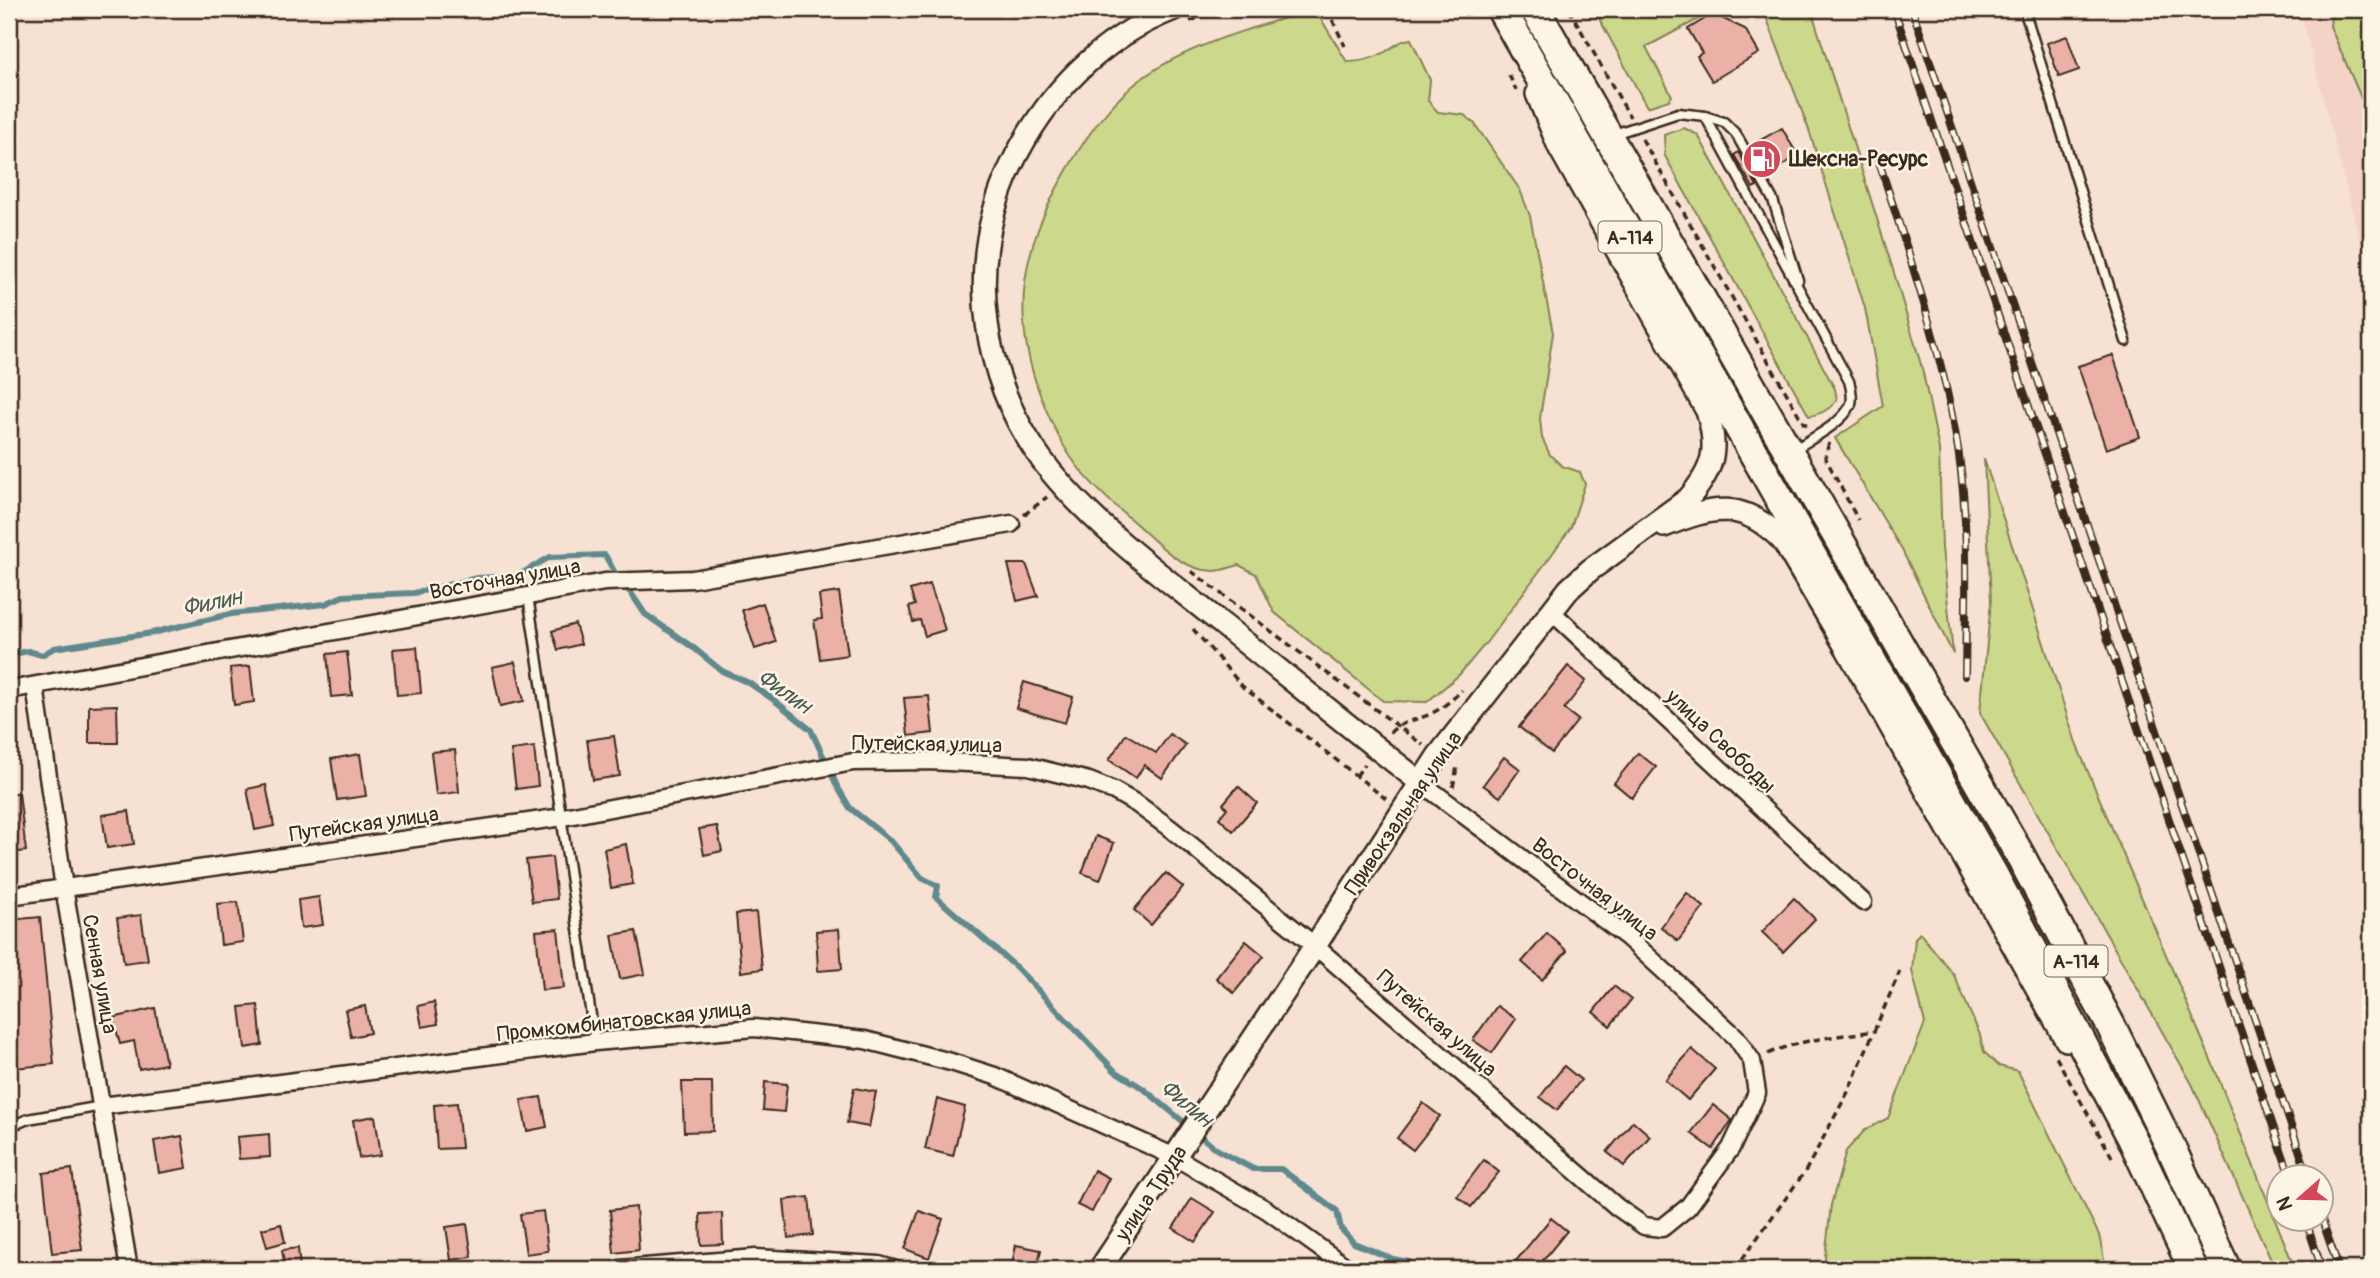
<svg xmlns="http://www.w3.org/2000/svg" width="2380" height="1278" viewBox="0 0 2380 1278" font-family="Pangolin,sans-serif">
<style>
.built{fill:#f3d3c5}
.green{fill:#ccd98c;stroke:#848255;stroke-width:2}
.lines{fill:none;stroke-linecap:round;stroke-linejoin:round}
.stream{stroke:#61898e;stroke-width:6}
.building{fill:#ebb1a6;stroke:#3b2a1e;stroke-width:2}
.service-casing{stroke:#3b2a1e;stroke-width:13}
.minor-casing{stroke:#3b2a1e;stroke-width:21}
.tertiary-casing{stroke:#3b2a1e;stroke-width:26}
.trunk-casing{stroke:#3b2a1e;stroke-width:33}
.path{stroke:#3b2a1e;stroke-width:3.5;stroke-dasharray:7 5;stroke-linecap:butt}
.service{stroke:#fcf5e5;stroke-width:8}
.minor{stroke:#fcf5e5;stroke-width:16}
.tertiary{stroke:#fcf5e5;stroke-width:21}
.trunk{stroke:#fcf5e5;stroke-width:28}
.rail-casing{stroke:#3b2a1e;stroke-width:8}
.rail{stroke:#fcf5e5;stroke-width:5;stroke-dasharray:16;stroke-linecap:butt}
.labels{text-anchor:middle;stroke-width:5;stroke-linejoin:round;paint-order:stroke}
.shield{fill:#fcf5e5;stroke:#75675a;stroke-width:2}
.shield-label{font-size:19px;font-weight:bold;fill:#3b2a1e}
.poi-label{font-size:21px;font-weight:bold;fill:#3b2a1e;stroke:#fcf5e5;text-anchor:start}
.street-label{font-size:21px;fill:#3b2a1e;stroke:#fcf5e5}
.water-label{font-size:23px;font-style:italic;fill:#4e5956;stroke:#fcf5e5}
</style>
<rect width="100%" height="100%" fill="#f7e1d2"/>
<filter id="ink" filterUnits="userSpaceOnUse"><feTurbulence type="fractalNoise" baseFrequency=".0143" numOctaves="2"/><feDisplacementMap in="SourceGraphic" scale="14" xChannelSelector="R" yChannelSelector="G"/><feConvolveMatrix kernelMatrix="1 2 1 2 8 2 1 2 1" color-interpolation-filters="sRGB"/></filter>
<g filter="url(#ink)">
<polygon class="built" points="2300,9 2371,9 2371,283"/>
<g class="green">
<path d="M1315,9L1347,62C1361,62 1373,59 1385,52C1395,46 1400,40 1411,39L1430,80L1428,101L1438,112L1464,115L1474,123L1520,190L1530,216L1553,333L1540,418L1542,438L1550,455L1562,466L1580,472L1585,484L1571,527L1550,557L1486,643L1459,675L1427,702L1383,701L1274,612L1256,574L1239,565C1231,567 1222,571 1214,571C1180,570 1158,543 1135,523C1113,504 1091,485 1075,463C1060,443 1050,420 1041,397C1009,313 1022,246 1067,170C1087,135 1110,102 1144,77C1191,43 1260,26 1315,9Z"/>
<polygon points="1594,9 1717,9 1646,47 1672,96 1669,100 1647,107"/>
<polygon points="1738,9 1811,9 1894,273 1922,368 1939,449 1942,548 1953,654 1902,550 1835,438 1883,406 1865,308 1809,130 1765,14"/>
<polygon points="2332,9 2371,9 2371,121 2330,26"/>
<path d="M1684,128L1698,135L1835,389L1837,400C1829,410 1821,414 1809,416L1665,156L1664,135Z"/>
<polygon points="1984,459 2077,746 2213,1065 2295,1269 2275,1269 2192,1084 1980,713 1991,602"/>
<polygon points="1920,933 1954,975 1980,1035 1984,1052 1999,1066 2018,1071 2099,1235 2106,1269 1821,1269 1824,1267 1831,1205 1846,1151 1865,1130 1888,1118 1925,1023 1912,971 1915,938"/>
</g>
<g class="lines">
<polyline class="stream" points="9,655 28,651 42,655 54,648 152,633 231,614 325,604 343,596 414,593 477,578 517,576 550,557 605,555 621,584 631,593 645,614 695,649 722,671 749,683 774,700 811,730 837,786 850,808 891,841 922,878 938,886 936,897 1016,967 1115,1071 1144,1089 1216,1149 1253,1169 1281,1169 1337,1211 1341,1229 1354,1243 1393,1259 1409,1262 1416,1269"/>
</g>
<g class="building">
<polygon points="1713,14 1745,29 1759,53 1712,81 1697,56 1702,53 1688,29"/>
<polygon points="2067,36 2079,70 2059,77 2047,43"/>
<polygon points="1782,128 1798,156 1767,174 1769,179 1750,146"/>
<polygon points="1739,152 1757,186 1753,188 1734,155"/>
<polygon points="2113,355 2140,437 2106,449 2078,366"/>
<polygon points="1008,564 1026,564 1038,596 1017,601"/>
<polygon points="930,584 945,630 925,636 920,620 913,622 909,607 915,605 910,590"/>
<polygon points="839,592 848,655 820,659 814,620 822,619 819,595"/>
<polygon points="763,603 776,642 755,649 742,610"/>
<polygon points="575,624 581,644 558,650 552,631"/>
<polygon points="417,647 421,693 397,695 393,649"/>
<polygon points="347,652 352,695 331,697 327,654"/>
<polygon points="515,662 524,701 500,706 492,667"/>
<polygon points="250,666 254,702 234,705 230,668"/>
<polygon points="1568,666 1586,681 1564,709 1578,720 1552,753 1519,727"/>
<polygon points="1024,682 1073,697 1065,723 1016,708"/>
<polygon points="929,696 933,733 908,736 904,698"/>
<polygon points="117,705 118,743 89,743 89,706"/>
<polygon points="1126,734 1156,753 1170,734 1186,745 1162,778 1144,765 1136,778 1109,760"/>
<polygon points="614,736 620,776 593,780 587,740"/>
<polygon points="534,747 538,786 516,789 511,750"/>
<polygon points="455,750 459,792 436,795 431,752"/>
<polygon points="1638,753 1656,767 1632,798 1614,783"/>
<polygon points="360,754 366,796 337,800 331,759"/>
<polygon points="1504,757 1520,769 1500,797 1483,785"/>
<polygon points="266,785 274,826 255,830 247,789"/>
<polygon points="1238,786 1257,803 1233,831 1219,818 1227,808 1223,804"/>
<polygon points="9,793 19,793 26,851 9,853"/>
<polygon points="129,811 134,844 107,848 102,815"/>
<polygon points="717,826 722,851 704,855 699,829"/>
<polygon points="1096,836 1114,843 1100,880 1082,873"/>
<polygon points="626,844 633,884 611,888 604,849"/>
<polygon points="552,857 557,899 532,902 526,860"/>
<polygon points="1166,873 1183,887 1151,925 1134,910"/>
<polygon points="1687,893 1704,907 1678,941 1661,927"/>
<polygon points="319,897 323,925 301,928 298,900"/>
<polygon points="1794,898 1815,919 1783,952 1762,932"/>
<polygon points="238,902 243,942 221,945 217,904"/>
<polygon points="756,912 762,969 741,972 736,914"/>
<polygon points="141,915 148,960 124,963 117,918"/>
<polygon points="40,917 54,1064 15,1068 9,1006 9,920"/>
<polygon points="558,929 564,988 542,990 536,931"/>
<polygon points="839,929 842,969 818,971 816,931"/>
<polygon points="636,931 645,974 620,979 612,935"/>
<polygon points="1547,933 1567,951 1542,980 1522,962"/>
<polygon points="1246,941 1264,956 1234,993 1216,978"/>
<polygon points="1614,986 1631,1000 1610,1026 1593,1012"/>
<polygon points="434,1002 438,1024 422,1027 418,1006"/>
<polygon points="258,1005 262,1045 245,1048 240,1007"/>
<polygon points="365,1006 370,1033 351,1037 345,1010"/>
<polygon points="1497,1006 1516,1019 1492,1053 1473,1040"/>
<polygon points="155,1008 166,1064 139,1069 134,1041 120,1044 113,1018"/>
<polygon points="1692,1049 1715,1069 1688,1100 1665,1080"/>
<polygon points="1564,1066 1581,1080 1557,1110 1540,1097"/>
<polygon points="682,1082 712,1082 713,1131 684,1132"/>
<polygon points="765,1082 787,1084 784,1112 763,1110"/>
<polygon points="854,1088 876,1092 869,1127 847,1123"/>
<polygon points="541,1097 547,1127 527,1131 521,1100"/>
<polygon points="937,1099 965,1107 953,1156 925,1149"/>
<polygon points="457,1103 461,1148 437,1149 434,1105"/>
<polygon points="1423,1103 1440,1116 1413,1150 1397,1138"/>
<polygon points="1713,1105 1732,1120 1713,1149 1691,1133"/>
<polygon points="375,1116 381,1155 359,1158 353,1120"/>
<polygon points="1633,1121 1650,1136 1624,1166 1607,1152"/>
<polygon points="269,1134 270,1157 239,1159 237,1137"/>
<polygon points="182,1136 187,1168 159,1173 154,1141"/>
<polygon points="1484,1160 1499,1172 1471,1207 1457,1196"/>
<polygon points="72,1169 82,1250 52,1253 43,1173"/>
<polygon points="1094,1170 1109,1178 1092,1212 1077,1205"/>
<polygon points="809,1197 813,1235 788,1238 784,1200"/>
<polygon points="1192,1198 1215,1212 1195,1242 1173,1228"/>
<polygon points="636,1207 639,1250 614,1253 610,1210"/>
<polygon points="543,1211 548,1251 526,1254 520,1214"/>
<polygon points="919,1211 943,1219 929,1258 905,1249"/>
<polygon points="722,1213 723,1244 701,1245 700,1214"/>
<polygon points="1551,1218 1567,1231 1536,1269 1524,1269 1515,1262"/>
<polygon points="281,1224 285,1242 267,1247 262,1229"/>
<polygon points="467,1224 472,1257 451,1260 446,1227"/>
<polygon points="1016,1245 1041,1250 1037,1269 1011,1269"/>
<polygon points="298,1248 300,1269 285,1269 282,1250"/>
</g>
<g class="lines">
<g class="service-casing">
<g id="service">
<polyline points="2024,9 2126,341"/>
<polyline points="1705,116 1724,122 1736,134 1773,200 1798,280"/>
<path d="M1611,135L1678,113L1705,116L1849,381C1851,388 1853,396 1851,404C1844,423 1809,440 1793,450"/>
<polyline points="528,596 595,1042"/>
<polyline points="9,1127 28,1119 102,1106"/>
</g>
</g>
<g class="minor-casing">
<g id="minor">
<polyline points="1551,611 1863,902"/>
<polyline points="35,686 64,888 129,1269"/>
<polyline points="9,690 605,582 693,579 1011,524"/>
<polyline points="9,896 563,817 853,762 929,761 1028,766 1089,781 1114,791 1137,804 1171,829 1315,946 1617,1207 1644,1226 1662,1228 1688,1207 1731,1148 1757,1093 1752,1061 1736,1037 1627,937 1420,782"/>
<polyline points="102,1106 595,1042 754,1028 865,1040 951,1062 995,1076 1175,1157 1267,1210 1349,1269"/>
<polyline points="620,1269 756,1258 879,1265 893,1269"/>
</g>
</g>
<g class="tertiary-casing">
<g id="tertiary">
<path d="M1174,9C1100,38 1045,95 1011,166C963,267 982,387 1052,473C1100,531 1164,577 1222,624C1288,677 1353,730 1420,782"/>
<path d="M1664,526C1713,506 1743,499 1783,541L1847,649L2066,1040"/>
<path d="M1100,1269L1315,946L1438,756L1569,589L1590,570L1688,499C1714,469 1719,449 1707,411L1559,147L1537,94"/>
</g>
</g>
<g class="trunk-casing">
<g id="trunk">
<polyline points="1501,9 1994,876 2132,1138 2193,1269"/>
<polyline points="1535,9 2020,855 2111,1026 2173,1152 2226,1269"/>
</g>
</g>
<g class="path">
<polyline points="1327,9 1345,46"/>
<polyline points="1569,9 1630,117"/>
<polyline points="1190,21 1222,9"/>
<polyline points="1509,75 1516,90"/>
<polyline points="1642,139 1804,424 1808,424"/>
<polyline points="1829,443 1825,457 1858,520"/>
<polyline points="1024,515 1047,497"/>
<polyline points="1191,571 1423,745"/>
<polyline points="1193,629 1243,687 1386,799"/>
<path d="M1390,733C1400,721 1416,721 1430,714C1443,708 1453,699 1462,690"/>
<polyline points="1356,776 1365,764"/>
<polyline points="1453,787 1457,767"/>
<path d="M1768,1054C1800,1039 1840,1036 1875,1031"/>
<polyline points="2056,1057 2112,1157"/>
<polyline points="1735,1269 1806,1170 1848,1092 1900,971"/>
</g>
<use href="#service" class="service"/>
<use href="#minor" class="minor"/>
<use href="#tertiary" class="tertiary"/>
<use href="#trunk" class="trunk"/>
<g class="rail-casing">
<g id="rail">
<polyline points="1894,9 2290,1176"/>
<polyline points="1912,9 2308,1176"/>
<path d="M1878,159C1907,249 1938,338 1955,431C1970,510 1966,596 1965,676"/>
<polyline points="2320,1214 2339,1269"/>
<polyline points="2305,1218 2322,1269"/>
</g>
</g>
<use href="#rail" class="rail"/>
</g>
</g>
<defs>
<g id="fuel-disc" transform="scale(2.0125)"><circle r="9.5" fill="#d1495b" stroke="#fcf5e5"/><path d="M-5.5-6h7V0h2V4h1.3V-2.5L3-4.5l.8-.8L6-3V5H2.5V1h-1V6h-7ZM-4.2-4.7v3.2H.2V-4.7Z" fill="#fff"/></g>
</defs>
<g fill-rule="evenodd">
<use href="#fuel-disc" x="1762" y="159"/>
</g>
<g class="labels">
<g class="shield">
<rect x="1598.5" y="221.5" width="63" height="31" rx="5"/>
<rect x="2044.5" y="945.5" width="63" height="31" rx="5"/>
</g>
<g class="shield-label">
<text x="1630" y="244">А-114</text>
<text x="2076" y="968">А-114</text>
</g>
<g class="poi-label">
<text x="1789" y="166">Шексна-Ресурс</text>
</g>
<g class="street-label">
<text transform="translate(505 579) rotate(-10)" y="7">Восточная улица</text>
<text transform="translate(1721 741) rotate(43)" y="7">улица Свободы</text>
<text transform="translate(927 744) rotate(1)" y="7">Путейская улица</text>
<text transform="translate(1403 813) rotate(-56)" y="7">Привокзальная улица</text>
<text transform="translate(364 824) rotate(-8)" y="7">Путейская улица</text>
<text transform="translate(1595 889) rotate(38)" y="7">Восточная улица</text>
<text transform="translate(100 974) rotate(80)" y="7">Сенная улица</text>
<text transform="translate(624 1021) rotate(-6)" y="7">Промкомбинатовская улица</text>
<text transform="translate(1437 1023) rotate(41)" y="7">Путейская улица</text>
<text transform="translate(1151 1193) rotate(-56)" y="7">улица Труда</text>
</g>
<g class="water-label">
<text transform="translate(212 602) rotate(-11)" y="8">Филин</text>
<text transform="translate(785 691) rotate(35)" y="8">Филин</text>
<text transform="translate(1187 1103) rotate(40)" y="8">Филин</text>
</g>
</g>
<rect width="2380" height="1278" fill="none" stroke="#fcf5e5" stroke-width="35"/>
<rect x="18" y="18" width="2345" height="1243" fill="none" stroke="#3b2a1e" stroke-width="2.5" filter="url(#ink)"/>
<g transform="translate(2300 1198) rotate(250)"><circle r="33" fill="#fcf5e5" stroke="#afa495" stroke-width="2"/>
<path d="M0-5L12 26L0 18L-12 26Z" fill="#d1495b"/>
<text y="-10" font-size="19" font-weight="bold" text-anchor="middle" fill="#3b2a1e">N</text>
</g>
</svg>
